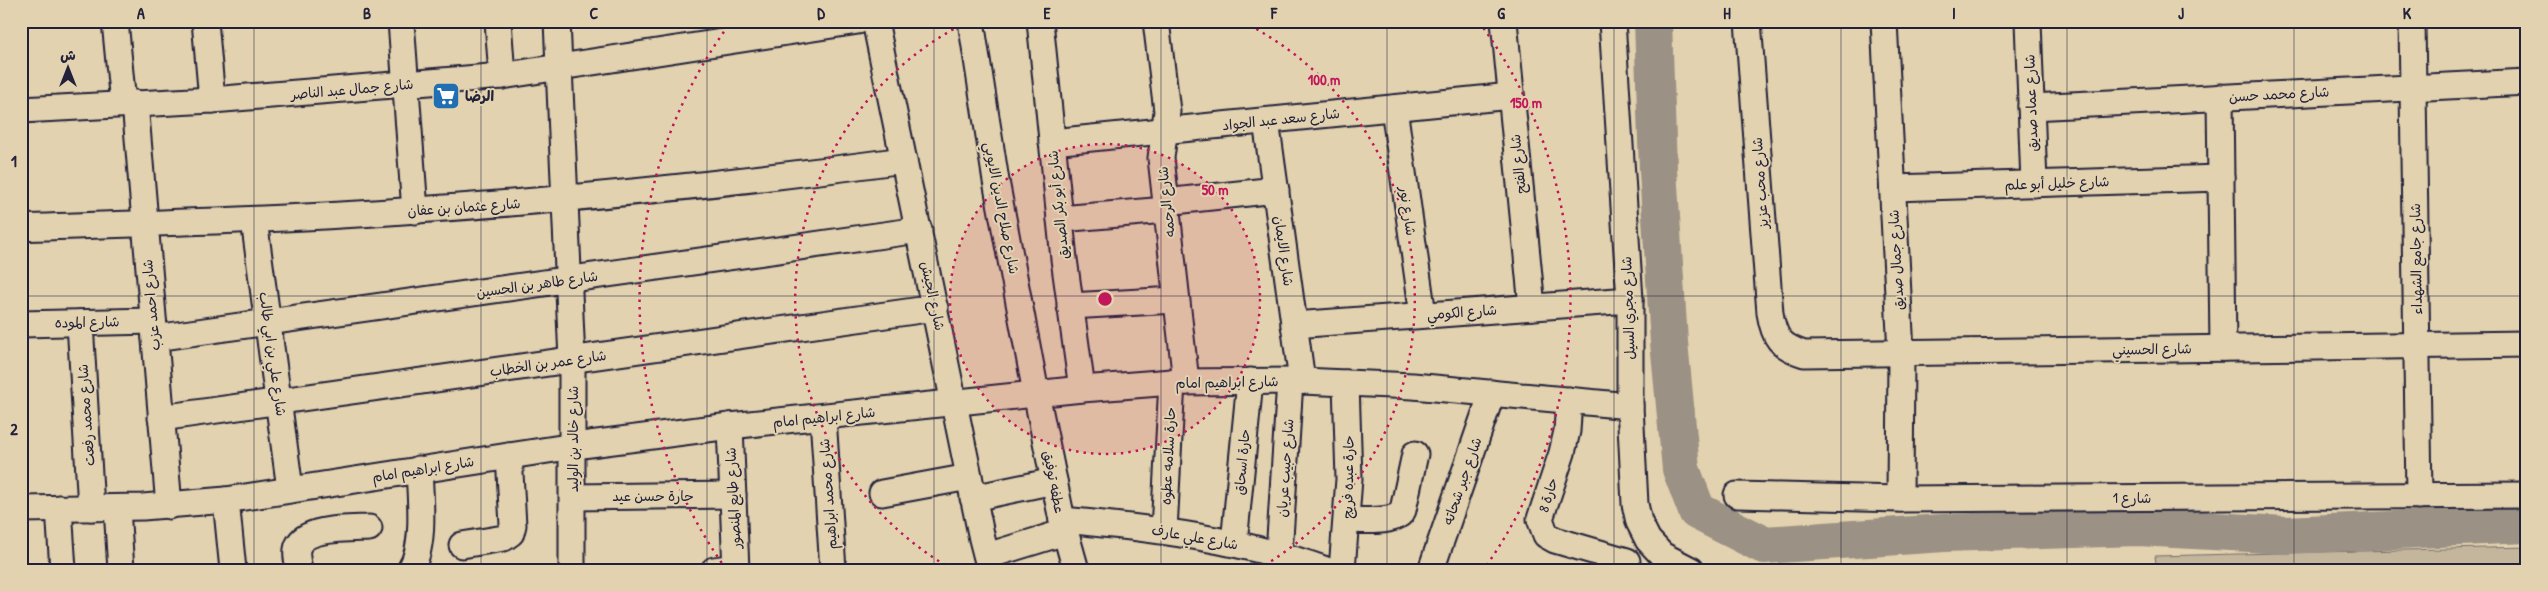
<svg xmlns="http://www.w3.org/2000/svg" width="2548" height="591" viewBox="0 0 2548 591" font-family="'Patrick Hand','Playpen Sans Arabic',sans-serif">
<style>
.green{fill:#c4b69c;stroke:#736c6c}
.lines{fill:none;stroke-linecap:round;stroke-linejoin:round}
.river{stroke:#9b9184;stroke-width:38}
.minor-casing{stroke:#22223b;stroke-width:29}
.minor{stroke:#e3d2af;stroke-width:25}
.grid{fill:none;stroke:#22223b;stroke-width:1;stroke-opacity:0.55}
.ring{fill:none;stroke:#c2185b;stroke-width:2.5;stroke-dasharray:2.5 5}
.labels{text-anchor:middle;stroke-width:4;stroke-linejoin:round;paint-order:stroke}
.street-label{font-size:14px;fill:#22223b;stroke:#e3d2af}
.poi-label{font-size:14px;font-weight:bold;fill:#22223b;stroke:#e3d2af;text-anchor:start}
.centre{fill:#c2185b;stroke:#e3d2af;stroke-width:2.5}
.ring-label{font-size:15px;text-anchor:middle;font-weight:bold;fill:#c2185b;stroke:#e3d2af;stroke-width:4;stroke-linejoin:round;paint-order:stroke}
.neatline{fill:none;stroke:#22223b;stroke-width:2}
.grid-label{font-size:16px;text-anchor:middle;font-weight:bold;fill:#22223b}
</style>
<rect width="100%" height="100%" fill="#e3d2af"/>
<filter id="ink" filterUnits="userSpaceOnUse"><feTurbulence type="fractalNoise" baseFrequency=".02" numOctaves="2"/><feDisplacementMap in="SourceGraphic" scale="10" xChannelSelector="R" yChannelSelector="G"/><feConvolveMatrix kernelMatrix="1 2 1 2 8 2 1 2 1" color-interpolation-filters="sRGB"/></filter>
<g filter="url(#ink)">
<polygon class="green" points="2527,547 2527,570 2157,570 2155,556"/>
<g class="lines">
<polyline class="river" points="1653,21 1658,170 1669,342 1681,469 1697,511 1764,545 1944,533 2138,527 2286,535 2527,524"/>
<g class="minor-casing">
<g id="minor">
<polyline points="115,21 123,104"/>
<polyline points="205,21 212,100"/>
<polyline points="401,21 415,211"/>
<polyline points="498,21 502,76"/>
<polyline points="557,21 572,360 572,570"/>
<polyline points="875,21 982,539 990,570"/>
<polyline points="971,21 996,181 1036,393 1062,520 1076,570"/>
<polyline points="1040,21 1064,259 1082,389"/>
<polyline points="1156,21 1167,111 1161,158 1186,382"/>
<polyline points="1504,21 1532,307"/>
<polyline points="1612,21 1630,300 1630,406 1635,504 1639,522 1648,540 1662,555 1691,570"/>
<path d="M1748,21L1770,313C1774,338 1780,346 1804,354L2527,344"/>
<polyline points="1884,21 1901,353 1900,499"/>
<polyline points="2028,21 2034,184"/>
<polyline points="2412,21 2419,496"/>
<polyline points="2220,97 2223,348"/>
<polyline points="135,103 169,506"/>
<polyline points="2031,107 2527,82"/>
<polyline points="1394,108 1423,315"/>
<polyline points="21,110 212,100 502,76 858,21"/>
<polyline points="1266,121 1302,381"/>
<polyline points="1052,142 1511,96"/>
<polyline points="1893,188 2221,178"/>
<polyline points="1165,202 1276,190"/>
<polyline points="1060,219 1166,210"/>
<polyline points="254,220 290,489"/>
<path d="M21,228C153,223 285,220 417,210C580,199 742,182 904,160"/>
<polyline points="1070,306 1176,300"/>
<polyline points="80,323 91,508"/>
<polyline points="21,324 153,321"/>
<polyline points="1294,325 1630,300"/>
<polyline points="155,338 919,230"/>
<polyline points="1569,400 1567,431 1562,453 1540,519 1546,535 1555,540 1627,561"/>
<polyline points="823,417 833,570"/>
<polyline points="161,418 935,308"/>
<polyline points="730,426 736,570"/>
<polyline points="882,493 969,477"/>
<polyline points="1737,495 1900,499 2527,495"/>
<polyline points="573,497 733,495"/>
<polyline points="973,498 1054,481"/>
<polyline points="226,500 233,570"/>
<polyline points="59,508 63,570"/>
<polyline points="117,508 121,570"/>
<polyline points="21,509 143,507 226,500 574,446 730,426 1082,389 1172,382 1302,381 1413,386 1630,406"/>
<path d="M1062,520C1152,528 1240,539 1326,570"/>
<path d="M1347,520C1361,520 1397,524 1403,510L1415,454"/>
<polyline points="1164,530 1172,382"/>
<polyline points="1234,543 1250,381"/>
<polyline points="462,545 504,538 511,533 513,525 509,456"/>
<polyline points="1279,554 1290,381"/>
<polyline points="987,556 1065,532"/>
<path d="M299,570C298,563 295,553 298,546C306,527 350,529 369,528"/>
<path d="M410,570C426,546 420,497 419,469"/>
<polyline points="714,570 736,567"/>
<polyline points="1342,570 1349,479 1346,383"/>
<polyline points="1431,570 1492,393"/>
</g>
</g>
<use href="#minor" class="minor"/>
</g>
</g>
<path class="grid" d="M254,21V570M481,21V570M707,21V570M934,21V570M1161,21V570M1387,21V570M1614,21V570M1841,21V570M2067,21V570M2294,21V570M21,296H2527"/>
<circle cx="1105" cy="299" r="155" fill="#c2185b" fill-opacity=".12"/>
<g class="ring">
<circle cx="1105" cy="299" r="155"/>
<path d="M952 569A310 310 0 0 1 967 22M1243 22A310 310 0 0 1 1258 569"/>
<path d="M726 569A465 465 0 0 1 731 22M1479 22A465 465 0 0 1 1484 569"/>
</g>
<defs>
<g id="supermarket-square" transform="scale(1.4375)"><rect x="-9" y="-9" width="18" height="18" rx="4" fill="#1f6fb2" stroke="#e3d2af"/><path d="M-6-5.5h2.5l.6 2H6L4.5 2H-2.5L-4.4-4H-6ZM-1.5 3.2a1.3 1.3 0 1 0 .1 0ZM3 3.2a1.3 1.3 0 1 0 .1 0Z" fill="#fff"/></g>
</defs>
<g fill-rule="evenodd">
<use href="#supermarket-square" x="446" y="96"/>
</g>
<g class="labels">
<g class="street-label">
<text transform="translate(352 89) rotate(-5)" y="5">شارع جمال عبد الناصر</text>
<text transform="translate(2279 94) rotate(-3)" y="5">شارع محمد حسن</text>
<text transform="translate(2031 103) rotate(-92)" y="5">شارع عماد صديق</text>
<text transform="translate(1281 119) rotate(-6)" y="5">شارع سعد عبد الجواد</text>
<text transform="translate(1518 164) rotate(-96)" y="5">شارع الفتح</text>
<text transform="translate(1760 183) rotate(-94)" y="5">شارع محب عزيز</text>
<text transform="translate(2057 183) rotate(-2)" y="5">شارع خليل أبو علم</text>
<text transform="translate(1166 202) rotate(-96)" y="5">شارع الرحمه</text>
<text transform="translate(1058 205) rotate(-96)" y="5">شارع أبو بكر الصديق</text>
<text transform="translate(464 207) rotate(-4)" y="5">شارع عثمان بن عفان</text>
<text transform="translate(1002 208) rotate(79)" y="5">شارع صلاح الدين الايوبي</text>
<text transform="translate(1408 211) rotate(82)" y="5">شارع نور</text>
<text transform="translate(1284 251) rotate(82)" y="5">شارع الايمان</text>
<text transform="translate(2416 259) rotate(-91)" y="5">شارع جامع الشهداء</text>
<text transform="translate(1896 260) rotate(-93)" y="5">شارع جمال صديق</text>
<text transform="translate(537 284) rotate(-8)" y="5">شارع طاهر بن الحسين</text>
<text transform="translate(933 296) rotate(78)" y="5">شارع الجيش</text>
<text transform="translate(151 305) rotate(-95)" y="5">شارع احمد عزب</text>
<text transform="translate(1628 308) rotate(-92)" y="5">شارع مجري السيل</text>
<text transform="translate(1462 312) rotate(-4)" y="5">شارع الكومي</text>
<text transform="translate(87 322) rotate(-1)" y="5">شارع الموده</text>
<text transform="translate(2152 349) rotate(-1)" y="5">شارع الحسيني</text>
<text transform="translate(273 354) rotate(82)" y="5">شارع علي بن ابي طالب</text>
<text transform="translate(548 363) rotate(-8)" y="5">شارع عمر بن الخطاب</text>
<text transform="translate(1227 382) rotate(-1)" y="5">شارع ابراهيم امام</text>
<text transform="translate(86 415) rotate(-94)" y="5">شارع محمد رفعت</text>
<text transform="translate(824 417) rotate(-6)" y="5">شارع ابراهيم امام</text>
<text transform="translate(573 439) rotate(-90)" y="5">شارع خالد بن الوليد</text>
<text transform="translate(1168 456) rotate(-87)" y="5">حارة سلامه عطوه</text>
<text transform="translate(1242 462) rotate(-85)" y="5">حارة اسحاق</text>
<text transform="translate(1285 468) rotate(-86)" y="5">شارع حبيب عريان</text>
<text transform="translate(423 469) rotate(-9)" y="5">شارع ابراهيم امام</text>
<text transform="translate(1348 477) rotate(-89)" y="5">حارة عبده فريج</text>
<text transform="translate(1462 481) rotate(-71)" y="5">شارع جبر شحاته</text>
<text transform="translate(1054 482) rotate(79)" y="5">عطفه توفيق</text>
<text transform="translate(828 494) rotate(-94)" y="5">شارع محمد ابراهيم</text>
<text transform="translate(1548 495) rotate(-73)" y="5">حارة 8</text>
<text x="653" y="501">حارة حسن عيد</text>
<text transform="translate(733 498) rotate(-93)" y="5">شارع طايع المنصور</text>
<text x="2132" y="503">شارع 1</text>
<text transform="translate(1195 537) rotate(10)" y="5">شارع علي عارف</text>
</g>
<g class="poi-label">
<text x="465" y="101">الرضا</text>
</g>
</g>
<circle cx="1105" cy="299" r="8" class="centre"/>
<g class="ring-label">
<text x="1324" y="85">100 m</text>
<text x="1526" y="108">150 m</text>
<text x="1215" y="195">50 m</text>
</g>
<rect width="2548" height="591" fill="none" stroke="#e3d2af" stroke-width="55"/>
<g transform="translate(68 68)" stroke="#e3d2af" stroke-width="4" paint-order="stroke">
<path d="M0-4L9 19L0 12L-9 19Z" fill="#22223b"/>
<text y="-8" font-size="14" font-weight="bold" text-anchor="middle" fill="#22223b">ش</text>
</g>
<rect x="28" y="28" width="2492" height="536" class="neatline"/>
<g class="grid-label">
<text x="141" y="19">A</text>
<text x="367" y="19">B</text>
<text x="594" y="19">C</text>
<text x="821" y="19">D</text>
<text x="1047" y="19">E</text>
<text x="1274" y="19">F</text>
<text x="1501" y="19">G</text>
<text x="1727" y="19">H</text>
<text x="1954" y="19">I</text>
<text x="2181" y="19">J</text>
<text x="2407" y="19">K</text>
<text x="14" y="167">1</text>
<text x="14" y="435">2</text>
</g>
</svg>
